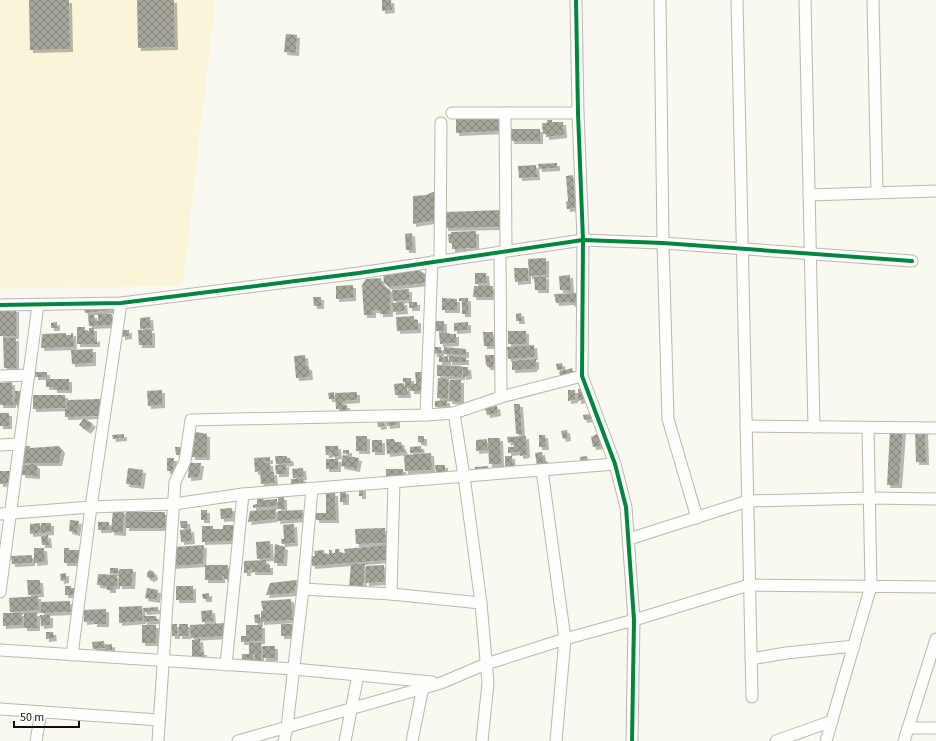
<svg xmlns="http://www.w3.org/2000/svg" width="936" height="741" viewBox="0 0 936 741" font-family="'Source Sans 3',sans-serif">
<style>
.built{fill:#faf5d8}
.building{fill:url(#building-cross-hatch);filter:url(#shadow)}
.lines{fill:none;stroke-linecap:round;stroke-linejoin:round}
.minor-casing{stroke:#b9b7ac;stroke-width:13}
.minor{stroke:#fefefd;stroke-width:11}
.cycleway-casing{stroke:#fff;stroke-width:6}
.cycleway{stroke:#00873e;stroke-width:4}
</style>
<defs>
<pattern id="building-cross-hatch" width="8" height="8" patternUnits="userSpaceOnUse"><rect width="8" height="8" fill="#a6a59b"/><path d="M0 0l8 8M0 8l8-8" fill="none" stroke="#86857c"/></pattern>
<filter id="shadow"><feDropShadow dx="3" dy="3" stdDeviation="0" flood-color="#0004"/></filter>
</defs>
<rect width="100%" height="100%" fill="#faf9f1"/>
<polygon class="built" points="0,0 215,0 183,281 178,286 0,289"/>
<g class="building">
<polygon points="29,0 69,0 70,49 30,50"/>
<polygon points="137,0 174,0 175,47 138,48"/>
<polygon points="382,0 391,0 392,10 382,11"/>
<polygon points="286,34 297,35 296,53 284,52"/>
<polygon points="500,117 501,131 456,133 456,118"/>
<polygon points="547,120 552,120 552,122 563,122 564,135 546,137 546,134 543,134 542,123 547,123"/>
<rect x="511" y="129" width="29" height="12"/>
<polygon points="557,163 557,168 539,169 538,164"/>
<polygon points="536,165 537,177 519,178 518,166"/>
<polygon points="573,175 576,208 567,209 566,202 568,201 566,176"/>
<polygon points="433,192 435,193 438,220 413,224 413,196 426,195"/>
<polygon points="502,210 502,227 445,228 445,212"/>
<polygon points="476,231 476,248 452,249 452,243 449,243 448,234 451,234 451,232"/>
<polygon points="412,233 413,250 406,250 405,234"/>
<polygon points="546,258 546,275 529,276 528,259"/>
<polygon points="416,268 425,274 426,283 389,287 384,283 383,273"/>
<polygon points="514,268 528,268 528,281 515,282"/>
<polygon points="475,273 486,273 487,283 475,284"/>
<polygon points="570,275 571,290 560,290 559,276"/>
<polygon points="546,276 546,290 535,290 534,277"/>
<polygon points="381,278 382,284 390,290 390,314 380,314 380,310 373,310 373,315 364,315 362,285 366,279"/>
<polygon points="353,285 353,298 336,299 336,286"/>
<polygon points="474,286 493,286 493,297 473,297"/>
<polygon points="409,289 409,300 393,301 392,290"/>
<polygon points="576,293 577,300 573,304 570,302 556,303 554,294"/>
<polygon points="313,297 321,297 321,306 314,306"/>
<polygon points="442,298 457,299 457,310 442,310"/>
<polygon points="459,298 468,298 468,314 462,314 462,301 459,301"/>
<polygon points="404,302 405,311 393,312 392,303"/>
<rect x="409" y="302" width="8" height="6"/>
<polygon points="111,304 112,310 85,313 84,308"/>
<polygon points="16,309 16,336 0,336 0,310"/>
<polygon points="521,313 522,321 516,321 516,314"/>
<polygon points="98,314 112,314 113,325 89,326 88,315 94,315 95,321 98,321"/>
<polygon points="414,316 414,320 418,320 418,330 397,331 396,317"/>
<polygon points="150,317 151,328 140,329 140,318"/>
<rect x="436" y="321" width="8" height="10"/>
<polygon points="57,322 57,328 51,328 51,323"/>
<polygon points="468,322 468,330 454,331 454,323"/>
<polygon points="77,327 85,327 85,331 89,331 89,328 94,328 94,339 97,338 97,344 77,344"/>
<polygon points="122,330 129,330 129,336 122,337"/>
<polygon points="138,330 152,330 152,345 139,345"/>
<rect x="508" y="331" width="18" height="13"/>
<polygon points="483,332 493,332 494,346 484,346"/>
<polygon points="66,333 66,335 71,335 71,333 73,333 74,347 41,348 42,334"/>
<polygon points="439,333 449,333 450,334 456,334 456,343 440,344"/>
<polygon points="3,338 16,338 16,368 4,368"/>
<polygon points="534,345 535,357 508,359 507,347"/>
<polygon points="433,347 441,347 441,353 434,354"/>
<polygon points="444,347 466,349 466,355 444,354"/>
<polygon points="93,349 93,363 72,364 71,350"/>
<polygon points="305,355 306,367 309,367 310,377 296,378 294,356"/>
<polygon points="441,355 442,355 442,357 448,356 448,362 439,362 439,356 441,356"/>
<polygon points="485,355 494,355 494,363 493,363 493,367 487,367 487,365 486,365"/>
<polygon points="449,356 466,357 466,362 449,362"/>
<polygon points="536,359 536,367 534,367 534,369 512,370 512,361"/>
<polygon points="562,363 563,369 557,370 556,364"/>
<polygon points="437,365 462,366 462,377 437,376"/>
<polygon points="462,367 468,367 469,376 463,377"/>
<polygon points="572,368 574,375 561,379 559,372"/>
<rect x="35" y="372" width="12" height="5"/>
<polygon points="415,372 421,372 422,382 424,382 425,391 411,391 411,388 407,388 408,395 395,395 394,384 404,383 405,389 405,382 403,382 403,378 411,378 411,383 416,384"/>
<polygon points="438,378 449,379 448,399 437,398"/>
<polygon points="46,379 69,379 69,390 54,390 54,387 46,387"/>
<polygon points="450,380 461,380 461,402 449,401"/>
<polygon points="12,382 13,405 0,405 0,383"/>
<polygon points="578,389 583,389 583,400 578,401"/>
<polygon points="162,390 162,405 148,406 147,391"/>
<polygon points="568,390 575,390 575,400 568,401"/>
<polygon points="15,391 22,391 22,405 14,405"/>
<polygon points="334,392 334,399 329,399 328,393"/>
<polygon points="357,392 357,400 342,401 342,405 347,405 348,413 340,413 340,409 336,409 335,393"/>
<polygon points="33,395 65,395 66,408 33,409"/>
<polygon points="101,399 99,416 65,417 65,409 67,409 67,400"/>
<polygon points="447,400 447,406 435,407 435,401"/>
<polygon points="514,404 520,404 522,434 516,434"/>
<polygon points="497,406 498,413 487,415 485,408"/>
<rect x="0" y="413" width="9" height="13"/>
<polygon points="591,414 591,419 584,420 583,415"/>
<polygon points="84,418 93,424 88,431 79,425"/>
<polygon points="386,418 397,418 397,425 387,426"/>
<polygon points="383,419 384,426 378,427 377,420"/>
<polygon points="567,430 568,438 563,439 561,431"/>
<polygon points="915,430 925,430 926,462 916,462"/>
<polygon points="890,431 903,431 899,485 887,485"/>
<polygon points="196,432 207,434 207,457 192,457 193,435"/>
<polygon points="124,434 124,438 113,439 112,435"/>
<polygon points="597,434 603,446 593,447 591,437"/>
<polygon points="539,435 545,435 546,447 539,447"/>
<rect x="356" y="436" width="11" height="15"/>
<polygon points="418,436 424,436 424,443 418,442"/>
<polygon points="526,436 527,455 520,456 520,452 508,453 508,447 514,447 514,444 511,442 508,443 507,437"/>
<polygon points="488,438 500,438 501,464 489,464"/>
<polygon points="386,439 394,439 395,442 401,442 402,446 403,446 405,452 387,454"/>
<polygon points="487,439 487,450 476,451 476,440"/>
<rect x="372" y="440" width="10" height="12"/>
<polygon points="22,446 30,446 30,448 59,446 62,450 59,463 19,463"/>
<polygon points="325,446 338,446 339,456 332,457 332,452 329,452 329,455 326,455"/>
<polygon points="421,446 422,452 410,453 410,447"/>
<polygon points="175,447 181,447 181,455 176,455"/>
<polygon points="343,450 349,450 349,453 343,454"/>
<polygon points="542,452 543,458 538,459 545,458 546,465 537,466 535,453"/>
<polygon points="431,453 432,470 405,471 404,455"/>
<polygon points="343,455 359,458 357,469 341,466"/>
<polygon points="275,456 287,456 287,458 290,458 291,463 276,464"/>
<polygon points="505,456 512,456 513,466 505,466"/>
<polygon points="587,456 588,464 581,465 580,457"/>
<polygon points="270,457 270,461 264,461 264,463 270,463 271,472 274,472 275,483 261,484 260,471 255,472 254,458"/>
<polygon points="167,458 174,458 173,471 167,471"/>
<rect x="326" y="459" width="12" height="10"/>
<polygon points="189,463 201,463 199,477 188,478"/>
<polygon points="34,464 37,466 37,476 22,475 22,465"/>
<polygon points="286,464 286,474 276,474 275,465"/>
<polygon points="435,465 445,465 445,473 436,473"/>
<polygon points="488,466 488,472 475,472 475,467"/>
<polygon points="128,468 143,470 141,486 126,484"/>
<polygon points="303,468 304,477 293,478 292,469"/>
<polygon points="386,469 403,469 404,477 386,478"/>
<polygon points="0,471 10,471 9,483 0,484"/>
<polygon points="303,478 304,484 291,484 291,479"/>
<rect x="359" y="488" width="4" height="8"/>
<rect x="340" y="491" width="6" height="11"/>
<polygon points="326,493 335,493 336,520 316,520 316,513 326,513"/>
<rect x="278" y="497" width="6" height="12"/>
<polygon points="257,499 263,499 264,500 277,499 277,506 253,508 253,505 257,504"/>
<polygon points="232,508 233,518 221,519 220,509"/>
<polygon points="276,509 275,519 248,522 250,511"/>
<polygon points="113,510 124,511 123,533 111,532"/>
<rect x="201" y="510" width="6" height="10"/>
<polygon points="303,510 302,519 277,521 278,511"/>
<rect x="126" y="512" width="39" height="16"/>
<polygon points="70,520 79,521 77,533 69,531"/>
<polygon points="180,521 187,521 188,528 181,528"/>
<rect x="98" y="522" width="11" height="8"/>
<polygon points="40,523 41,533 30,534 30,524"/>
<polygon points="41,523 51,523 51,532 41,533"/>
<polygon points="294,524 295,543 282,544 281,539 284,539 283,525"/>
<polygon points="223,525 233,525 234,541 202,542 202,526 213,526 213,529 223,529"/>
<polygon points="385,528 386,543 356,544 355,529"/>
<polygon points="191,529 192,541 181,542 180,530"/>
<polygon points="48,535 49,545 42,545 41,536"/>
<polygon points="270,541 271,558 257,559 256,542"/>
<polygon points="275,544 285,547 284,563 274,563"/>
<polygon points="204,545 203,564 171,566 174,547"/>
<polygon points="386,545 387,560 312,566 311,556 315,556 314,551 324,550 324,554 329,554 329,550 332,550 332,553 335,553 335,549 339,549 340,553 345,553 344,549"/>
<polygon points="34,548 44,548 45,562 34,563"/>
<polygon points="64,548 69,548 69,550 79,550 79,563 64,563"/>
<polygon points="32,555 32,563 12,564 11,556"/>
<polygon points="266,560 266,565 270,565 270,572 252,572 252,569 248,570 248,573 244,573 244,561"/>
<polygon points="351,564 365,564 363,588 349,588"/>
<polygon points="205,565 228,565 229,579 224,579 224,576 222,576 222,580 205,580"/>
<polygon points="384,565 385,582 366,583 366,566"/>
<polygon points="110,568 118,568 118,573 110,574"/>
<polygon points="119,569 133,569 132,586 119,586"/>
<polygon points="150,570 154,572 155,577 151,579 147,577 147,573"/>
<polygon points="66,573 66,580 61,581 60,574"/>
<polygon points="98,574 117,575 117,586 113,586 113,590 107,590 107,586 97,585"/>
<polygon points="27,580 40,580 41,594 28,595"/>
<polygon points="297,580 294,593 266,595 270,583"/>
<polygon points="65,586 71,586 71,588 76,588 76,595 65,595"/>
<rect x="176" y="586" width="17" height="14"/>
<polygon points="147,588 158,590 157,600 145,598"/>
<polygon points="209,593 209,599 203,599 202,594"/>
<polygon points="38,596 39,610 10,612 9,598"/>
<polygon points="291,599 293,620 261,622 261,611 263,611 261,601"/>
<polygon points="70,601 71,612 41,613 41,602"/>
<polygon points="142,606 143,621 119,623 119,607"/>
<polygon points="158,607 158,611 144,612 143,608"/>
<polygon points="106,609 106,624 94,624 94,621 84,622 83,610"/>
<polygon points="212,610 213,621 202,622 201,611"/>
<polygon points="3,613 22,613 22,625 3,626"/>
<rect x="24" y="613" width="13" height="15"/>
<polygon points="260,614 260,623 255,623 254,615"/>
<polygon points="40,615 50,615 50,625 41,626"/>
<polygon points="144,616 156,616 157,621 144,622"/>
<polygon points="225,623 225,636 191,638 190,625"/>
<rect x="172" y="624" width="5" height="12"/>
<rect x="179" y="624" width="9" height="12"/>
<rect x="281" y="624" width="11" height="12"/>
<rect x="142" y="625" width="14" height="18"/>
<polygon points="246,625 262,625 262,641 241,642 241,636 246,636"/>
<polygon points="46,632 53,632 54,638 46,639"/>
<polygon points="200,639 201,652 204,652 204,657 192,657 192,640"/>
<polygon points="104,641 105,648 93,649 92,642"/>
<polygon points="249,643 261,643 261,661 254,661 255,654 249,654"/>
<polygon points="112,644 112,650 106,651 106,645"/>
<rect x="263" y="646" width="12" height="12"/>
<rect x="242" y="654" width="11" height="7"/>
</g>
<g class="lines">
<g class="minor-casing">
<g id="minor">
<polyline points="576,0 578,113 583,240 582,376 615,464 626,507 634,620 632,741"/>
<polyline points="660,0 663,243 668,419 697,518"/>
<polyline points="737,0 752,697"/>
<polyline points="805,0 814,427"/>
<polyline points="873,0 877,193"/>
<polyline points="452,113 578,113"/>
<polyline points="505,113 506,251"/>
<polyline points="809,195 936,191"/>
<polyline points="500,252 501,397"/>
<polyline points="440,261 441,123"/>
<polyline points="0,305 121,303 359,273 583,240 663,243 912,261"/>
<polyline points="0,376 29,375"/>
<polyline points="454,413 464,476 481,603 488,683 482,741"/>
<polyline points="426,415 432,262"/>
<polyline points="746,426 936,428"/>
<polyline points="0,445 20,444"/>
<polyline points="542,470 565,639 556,741"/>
<polyline points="0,514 91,507 174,504 243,494 615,464"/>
<polyline points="629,539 748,501 870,498 936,499"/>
<polyline points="303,589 391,594 481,603"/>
<polyline points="0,592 38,305"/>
<polyline points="391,594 394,482"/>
<polyline points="0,650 294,669 432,682"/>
<polyline points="72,655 91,507 121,303"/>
<polyline points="751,659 786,653 854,646"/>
<polyline points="226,665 243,494"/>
<polyline points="0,709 159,720"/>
<polyline points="908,728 936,728"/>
<polyline points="36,741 41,712"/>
<polyline points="158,741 175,482 185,461 191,420 426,415 454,413 501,397 582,376"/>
<polyline points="238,741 441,683 486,664 565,639 634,620 749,585 936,587"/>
<polyline points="284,741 287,727 303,589 312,489"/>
<polyline points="345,741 358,675"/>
<polyline points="412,741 424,682"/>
<polyline points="776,741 832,721"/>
<polyline points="826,741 871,586 868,428"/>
<polyline points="904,741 936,639"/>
</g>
</g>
<use href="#minor" class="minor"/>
<g class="cycleway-casing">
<g id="cycleway">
<polyline points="576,0 578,113 583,240 582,376 615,464 626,507 634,620 632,741"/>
<polyline points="0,305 121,303 359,273 583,240 663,243 912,261"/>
</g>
</g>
<use href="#cycleway" class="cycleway"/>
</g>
<path d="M14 721v6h65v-6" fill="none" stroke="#110e03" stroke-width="2"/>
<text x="20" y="721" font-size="12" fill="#110e03" stroke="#ffffff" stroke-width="3" paint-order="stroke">50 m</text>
</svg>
